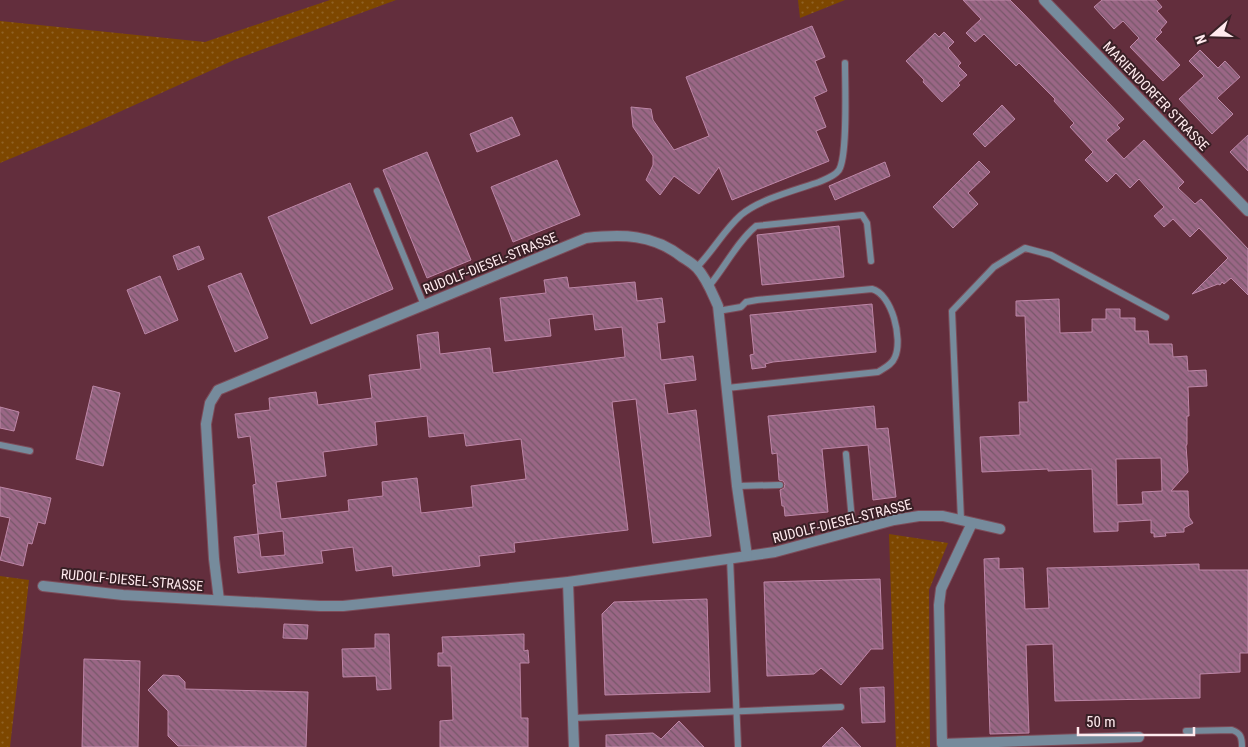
<svg xmlns="http://www.w3.org/2000/svg" width="1248" height="747" viewBox="0 0 1248 747" font-family="'Roboto Condensed',sans-serif">
<style>
.grass{fill:url(#grass-dots)}
.building{fill:url(#building-back-hatch);stroke:#bd87a7;fill-rule:evenodd}
.lines{fill:none;stroke-linecap:round;stroke-linejoin:round}
.lane-casing{stroke:#7c4c59;stroke-width:8}
.street-casing{stroke:#7c4c59;stroke-width:12}
.lane{stroke:#768b9c;stroke-width:6}
.street{stroke:#768b9c;stroke-width:10}
.labels{text-anchor:middle;stroke-width:4;stroke-linejoin:round;paint-order:stroke}
.street-label{font-size:14px;fill:#ffeaee;stroke:#392026}
</style>
<defs>
<pattern id="grass-dots" width="8" height="8" patternUnits="userSpaceOnUse" patternTransform="scale(1.25)"><rect width="8" height="8" fill="#7d4700"/><path d="M2 2h.1M6 6h.1" fill="none" stroke="#906226" stroke-width="1.8" stroke-linecap="round"/></pattern>
<pattern id="building-back-hatch" width="6" height="6" patternUnits="userSpaceOnUse" patternTransform="scale(1.25)"><rect width="6" height="6" fill="#9a6685"/><path d="M-1 5l2 2M0 0l6 6M5-1l2 2" fill="none" stroke="#775869"/></pattern>
</defs>
<rect width="100%" height="100%" fill="#632e3d"/>
<g class="grass">
<polygon points="330,0 396,0 234,60 86,127 0,163 0,21 205,42"/>
<polygon points="798,0 845,0 800,18"/>
<polygon points="889,534 948,543 929,590 930,747 896,747"/>
<polygon points="0,576 29,580 10,747 0,747"/>
</g>
<g class="building">
<polygon points="963,0 1010,0 1022,12 1124,119 1117,125 1120,128 1106,140 1124,159 1144,140 1184,182 1178,188 1195,204 1201,199 1248,249 1248,295 1231,278 1224,284 1222,282 1220,285 1218,284 1192,294 1228,258 1199,228 1190,237 1173,219 1164,227 1154,216 1164,207 1139,179 1130,188 1116,173 1107,182 1085,160 1093,152 1070,127 1074,123 1054,101 1055,99 1019,63 1016,66 984,34 975,42 966,33 981,19"/>
<polygon points="1102,0 1156,0 1162,7 1157,11 1167,22 1160,30 1162,32 1155,39 1180,65 1163,81 1130,47 1139,38 1123,21 1114,29 1094,7"/>
<polygon points="812,26 825,57 815,61 827,91 814,97 826,127 816,131 829,161 732,200 719,167 699,194 674,176 660,195 646,180 653,165 653,156 633,127 631,107 651,109 653,120 674,150 709,136 686,77"/>
<polygon points="944,32 954,42 948,48 961,63 958,66 967,75 958,83 960,85 942,102 923,82 924,80 906,61 935,33 939,37"/>
<polygon points="1200,50 1218,68 1225,61 1240,77 1217,98 1233,114 1212,134 1179,99 1204,76 1189,61"/>
<polygon points="1002,105 1015,119 985,147 973,134"/>
<polygon points="512,117 520,135 477,152 470,134"/>
<polygon points="1248,135 1248,171 1230,152"/>
<polygon points="427,152 471,260 427,278 383,170"/>
<polygon points="557,160 580,215 513,242 491,187"/>
<polygon points="979,161 990,172 968,193 978,204 953,228 933,207"/>
<polygon points="885,162 890,176 835,200 829,186"/>
<polygon points="350,183 393,289 311,324 268,217"/>
<polygon points="839,226 844,277 762,285 757,235"/>
<polygon points="199,246 204,259 178,270 173,256"/>
<polygon points="241,273 268,338 235,352 208,286"/>
<polygon points="160,276 178,320 145,334 127,290"/>
<path d="M567,277L569,288L635,282L637,301L662,298L665,322L657,323L661,360L693,356L696,380L664,384L668,414L696,410L711,536L653,543L636,399L612,402L628,530L514,543L515,552L479,556L480,566L393,576L392,566L356,571L353,547L321,551L323,563L238,573L234,537L258,534L253,485L256,484L250,436L238,438L235,414L270,410L269,398L316,392L318,405L372,398L369,375L421,369L417,335L438,332L440,354L490,348L493,373L625,357L622,327L595,330L593,314L549,319L551,336L505,341L500,298L546,293L544,280ZM427,416L429,437L464,433L466,446L521,439L526,479L471,486L473,507L421,513L417,478L382,482L383,496L348,500L349,511L281,519L276,482L326,476L323,452L377,445L375,422ZM283,531L285,555L261,557L258,534Z"/>
<path d="M1059,299L1060,333L1092,332V319H1106V309H1120V318H1135V331H1148L1149,344H1172L1173,357L1187,356L1188,371L1206,370L1207,386L1188,387L1189,416H1187V444L1186,446L1188,472L1171,491H1188L1189,517L1193,523L1184,528V532L1165,533L1166,536L1154,537V533H1151V520L1118,522V531L1094,532L1092,469L1048,471V469L982,472L980,437L1020,435L1019,402H1028L1025,316H1016V301ZM1161,458L1162,491L1142,492L1143,504L1117,505L1116,459Z"/>
<polygon points="872,304 876,352 773,362 765,364 766,367 752,369 750,355 754,354 750,315"/>
<polygon points="93,386 120,393 103,466 76,459"/>
<polygon points="874,406 876,429 888,428 896,497 873,500 868,445 822,449 828,512 785,516 784,506 782,506 780,490 784,488 785,484 783,481 779,480 777,453 772,454 768,416"/>
<polygon points="0,407 19,412 14,431 0,428"/>
<polygon points="0,487 51,498 45,524 38,522 32,544 28,543 23,566 0,560 10,518 0,516"/>
<polygon points="999,558 999,569 1023,568 1025,609 1049,608 1047,568 1199,564 1199,570 1248,570 1248,653 1240,653 1240,672 1200,674 1200,698 1055,701 1053,644 1026,645 1029,733 990,734 984,559"/>
<polygon points="880,579 883,649 871,649 841,685 821,668 814,674 767,676 764,582"/>
<polygon points="707,599 710,692 605,695 602,614 614,602"/>
<polygon points="284,624 308,625 307,639 283,638"/>
<polygon points="375,634 389,634 391,689 377,690 376,676 343,677 342,649 375,648"/>
<polygon points="524,634 524,651 528,650 529,663 520,663 521,718 528,718 528,747 440,747 440,721 453,720 451,666 438,666 438,653 443,653 442,637"/>
<polygon points="84,659 140,661 138,747 82,747"/>
<polygon points="163,675 179,676 185,682 185,689 308,692 306,747 178,746 168,736 168,711 148,690"/>
<polygon points="884,687 885,722 862,723 860,688"/>
<polygon points="679,721 704,747 606,747 606,735 653,733 661,739"/>
<polygon points="842,727 861,747 822,747"/>
</g>
<g class="lines">
<g class="lane-casing">
<g id="lane">
<polyline points="377,191 424,305"/>
<path d="M697,267C713,251 724,230 741,215C760,199 796,190 819,182C826,179 835,176 839,170C848,155 845,84 845,63"/>
<path d="M709,286C725,267 737,242 756,226L862,215L867,223L871,261"/>
<path d="M718,311L741,307L746,302L757,300L872,289C892,294 903,339 895,357C892,365 884,368 878,372L727,388"/>
<polyline points="0,445 30,451"/>
<polyline points="846,454 853,532"/>
<polyline points="737,486 780,485"/>
<polyline points="961,520 952,311 994,267 1025,248 1051,255 1166,317"/>
<polyline points="730,558 738,747"/>
<polyline points="573,718 841,707"/>
<path d="M1186,731L1232,730C1241,733 1242,738 1242,747"/>
</g>
</g>
<g class="street-casing">
<g id="street">
<polyline points="1044,0 1248,211"/>
<polyline points="972,523 941,589 939,605 942,744 1139,737"/>
<polyline points="568,582 574,747"/>
<polyline points="43,586 123,595 320,606 343,606 568,582 775,552 894,520 919,516 943,516 1000,529"/>
<path d="M219,600L214,559L206,424L210,403L218,390L586,238C622,234 653,234 682,257C687,260 693,264 697,268C707,279 712,293 718,306L737,486L747,556"/>
</g>
</g>
<use href="#lane" class="lane"/>
<use href="#street" class="street"/>
</g>
<g class="labels">
<g class="street-label">
<text transform="translate(1156 96) rotate(46)" y="5">MARIENDORFER STRASSE</text>
<text transform="translate(490 263) rotate(-22)" y="5">RUDOLF-DIESEL-STRASSE</text>
<text transform="translate(842 521) rotate(-14)" y="5">RUDOLF-DIESEL-STRASSE</text>
<text transform="translate(132 580) rotate(5)" y="5">RUDOLF-DIESEL-STRASSE</text>
</g>
</g>
<g transform="translate(1213 35) rotate(250)" stroke="#392026" stroke-width="4" paint-order="stroke">
<path d="M0-4L9 19L0 12L-9 19Z" fill="#ffeaee"/>
<text y="-8" font-size="14" font-weight="bold" text-anchor="middle" fill="#ffeaee">N</text>
</g>
<path d="M1078 727v8h116v-8" fill="none" stroke="#ffeaee" stroke-width="2.5"/>
<text x="1086" y="727" font-size="15" fill="#ffeaee" stroke="#392026" stroke-width="4" paint-order="stroke">50 m</text>
</svg>
